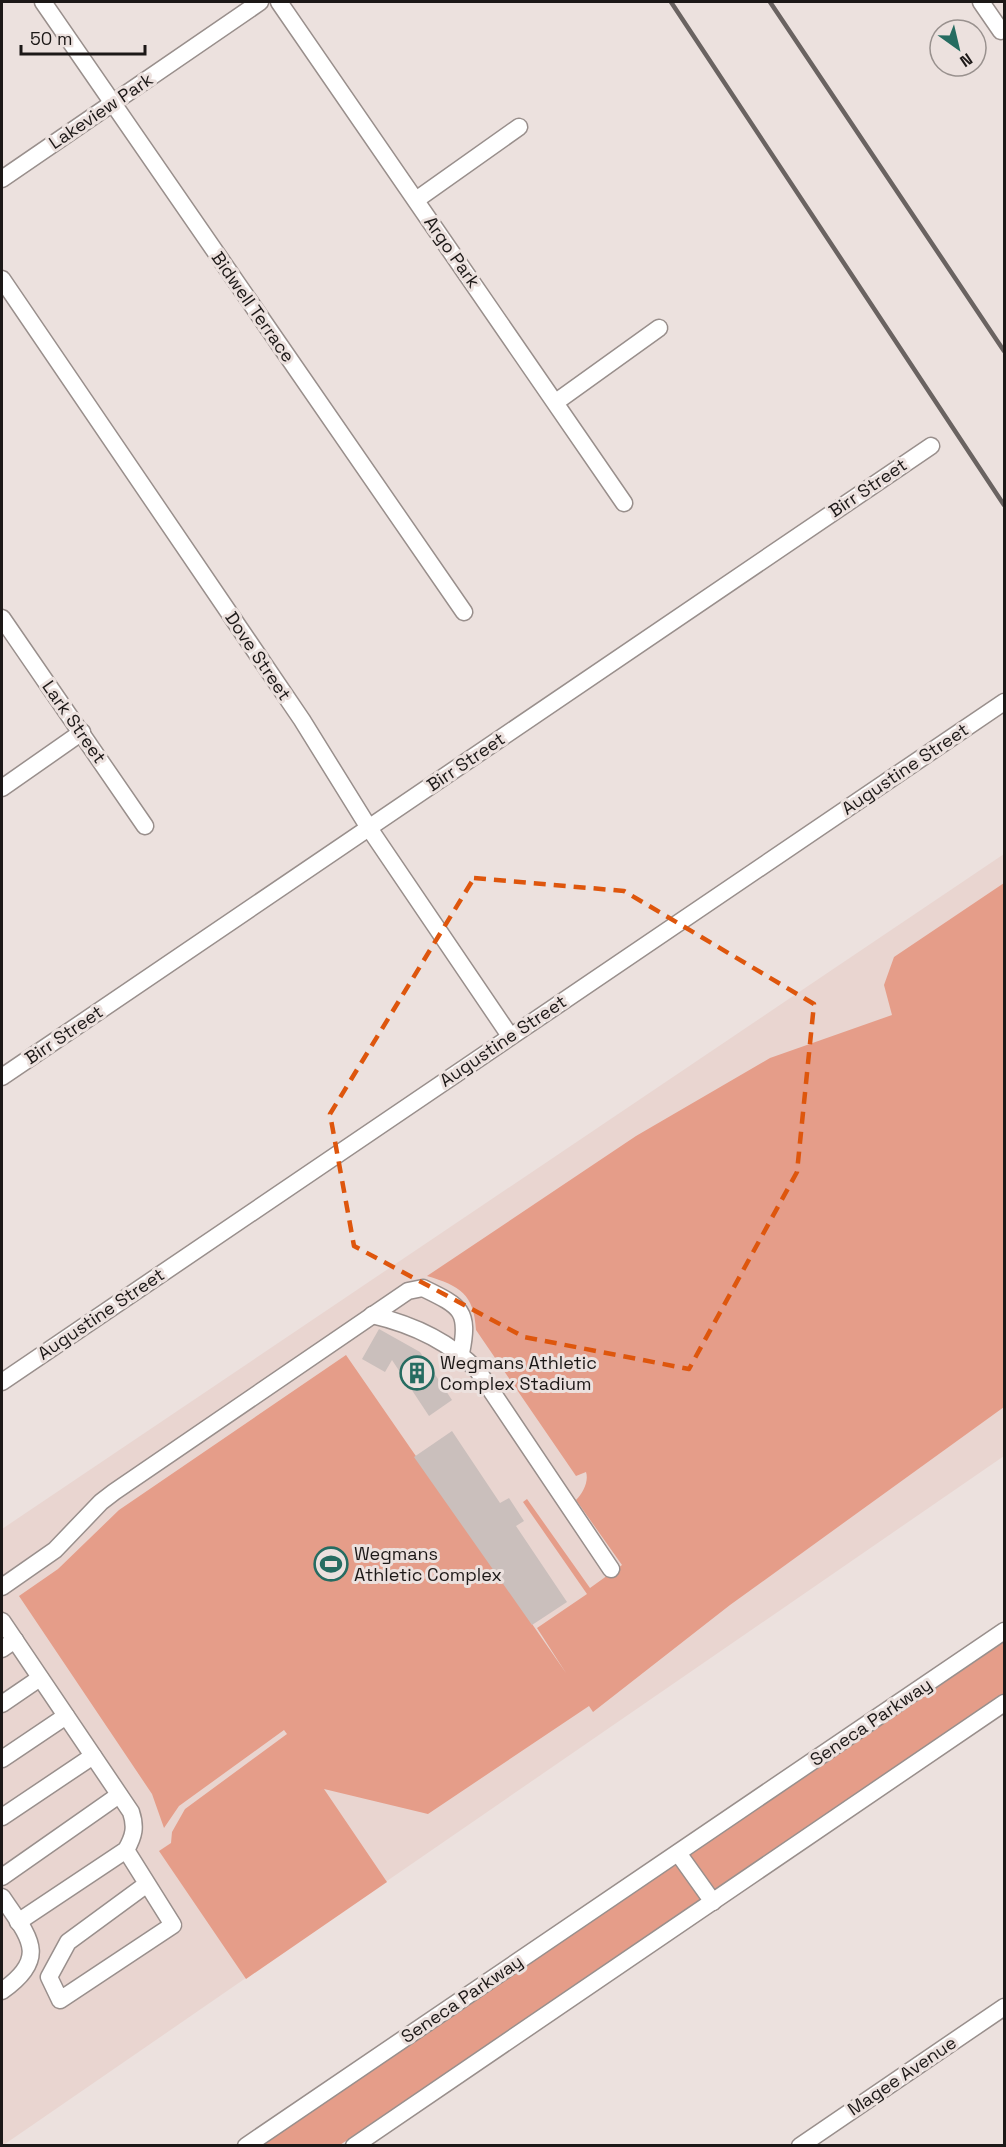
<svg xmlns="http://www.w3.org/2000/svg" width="1006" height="2147" viewBox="0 0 1006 2147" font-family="'Space Grotesk',sans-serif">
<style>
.built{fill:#e9d5d0}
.green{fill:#e59d89}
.building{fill:#cabfbc}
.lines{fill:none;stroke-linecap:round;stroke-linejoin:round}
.minor-casing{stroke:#998f8c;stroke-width:19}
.minor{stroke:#fff;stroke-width:16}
.rail{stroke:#6a6361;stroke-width:4.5}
.marked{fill:none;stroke:#de560d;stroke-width:4.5;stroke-dasharray:12 8;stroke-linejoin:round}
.labels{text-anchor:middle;stroke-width:6;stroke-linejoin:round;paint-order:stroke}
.street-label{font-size:18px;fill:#1c1817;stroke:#ece1de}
.poi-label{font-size:18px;fill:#1c1817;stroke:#ece1de;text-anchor:start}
</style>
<rect width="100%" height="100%" fill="#ece1de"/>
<polygon class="built" points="1004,854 1004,1456 2,2146 2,1529"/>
<g class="green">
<path d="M1004,883V1407L730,1605L593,1712L589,1706L428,1814L324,1789L387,1882L246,1979L159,1851L171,1843L172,1832L185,1809L287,1734L284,1730L179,1806L164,1828L152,1794L19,1596L58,1569L119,1510L346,1355L566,1673L537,1628L587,1594L523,1502L527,1499L590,1588L622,1565L576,1500C583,1493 589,1481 586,1472L576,1476L476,1330C474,1294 460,1286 427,1276L636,1136L770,1058L892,1015L884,985L894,957Z"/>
<polygon points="1004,1642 1004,1696 340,2145 261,2146"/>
</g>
<g class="building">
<polygon points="379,1329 420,1352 452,1400 429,1416 392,1360 385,1372 362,1359"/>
<polygon points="452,1431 500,1503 509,1498 524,1521 516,1526 567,1602 532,1625 414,1457"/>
</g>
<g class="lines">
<g class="minor-casing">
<g id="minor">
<polyline points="43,2 464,612"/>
<polyline points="279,2 624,503"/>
<polyline points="981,2 1001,31"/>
<polyline points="2,179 260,2"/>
<polyline points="416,200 519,127"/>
<polyline points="2,279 302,720 369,828 510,1036"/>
<polyline points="556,402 659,328"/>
<polyline points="2,618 145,826"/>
<polyline points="2,788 82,732"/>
<polyline points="2,1077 931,446"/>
<path d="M372,1315C411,1324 450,1342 478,1371L611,1569"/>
<polyline points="2,1382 1004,702"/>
<path d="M2,1587L55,1550L101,1502L114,1492L408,1291L423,1288C460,1306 470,1310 461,1353"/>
<path d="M2,1621L131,1812C136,1827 134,1836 126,1850L18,1922"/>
<polyline points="2,1649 15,1640"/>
<polyline points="2,1704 40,1678"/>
<polyline points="2,1759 66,1716"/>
<polyline points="2,1817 93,1756"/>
<polyline points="126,1850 173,1925 60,2000 49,1977 68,1942 147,1884"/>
<polyline points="678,1853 713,1902"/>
<polyline points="2,1877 119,1795"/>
<path d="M2,1897C28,1936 51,1957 2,1991"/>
<polyline points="246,2146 1004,1631"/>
<polyline points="354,2146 1004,1703"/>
<polyline points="800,2146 1004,2007"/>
</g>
</g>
<use href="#minor" class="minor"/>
<g class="rail">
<polyline points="671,2 1004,505"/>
<polyline points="770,2 1004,351"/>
</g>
</g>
<path class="marked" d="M474,878L624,891L814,1004L797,1172L689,1369L524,1337L354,1246L330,1114Z"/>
<defs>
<g id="building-ring" transform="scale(1.725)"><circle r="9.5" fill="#ece1de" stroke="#266c61" stroke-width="1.5"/><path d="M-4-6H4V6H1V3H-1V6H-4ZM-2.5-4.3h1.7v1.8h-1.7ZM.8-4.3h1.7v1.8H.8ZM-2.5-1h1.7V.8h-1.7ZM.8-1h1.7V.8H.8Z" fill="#266c61"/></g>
<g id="stadium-ring" transform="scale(1.725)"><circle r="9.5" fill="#ece1de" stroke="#266c61" stroke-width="1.5"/><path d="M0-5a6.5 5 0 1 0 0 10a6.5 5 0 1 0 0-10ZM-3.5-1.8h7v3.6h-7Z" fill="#266c61"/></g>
</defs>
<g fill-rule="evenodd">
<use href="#building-ring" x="417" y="1373"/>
<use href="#stadium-ring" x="331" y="1564"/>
</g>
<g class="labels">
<g class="street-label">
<text transform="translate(101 111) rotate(-34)" y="6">Lakeview Park</text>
<text transform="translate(452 252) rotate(55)" y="6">Argo Park</text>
<text transform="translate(253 307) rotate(55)" y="6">Bidwell Terrace</text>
<text transform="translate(868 488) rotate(-34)" y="6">Birr Street</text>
<text transform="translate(258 656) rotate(56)" y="6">Dove Street</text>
<text transform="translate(74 722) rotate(55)" y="6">Lark Street</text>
<text transform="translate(466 762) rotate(-34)" y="6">Birr Street</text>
<text transform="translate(905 769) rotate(-34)" y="6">Augustine Street</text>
<text transform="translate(64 1035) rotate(-34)" y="6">Birr Street</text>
<text transform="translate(503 1041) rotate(-34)" y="6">Augustine Street</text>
<text transform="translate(101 1314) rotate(-34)" y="6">Augustine Street</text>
<text transform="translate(871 1722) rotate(-34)" y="6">Seneca Parkway</text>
<text transform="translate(462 1999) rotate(-34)" y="6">Seneca Parkway</text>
<text transform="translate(902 2076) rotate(-34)" y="6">Magee Avenue</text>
</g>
<g class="poi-label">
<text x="440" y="1369">Wegmans Athletic<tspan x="440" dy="21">Complex Stadium</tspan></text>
<text x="354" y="1560">Wegmans<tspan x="354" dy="21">Athletic Complex</tspan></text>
</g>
</g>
<rect width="1006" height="2147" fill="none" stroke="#1c1817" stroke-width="6"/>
<g transform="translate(958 48) rotate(146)"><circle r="28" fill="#ece1de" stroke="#99918e" stroke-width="1.5"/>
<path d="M0-4.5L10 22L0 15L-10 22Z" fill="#266c61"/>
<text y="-9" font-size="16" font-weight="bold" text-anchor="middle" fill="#1c1817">N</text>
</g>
<path d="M21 45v9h124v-9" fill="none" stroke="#1c1817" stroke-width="3"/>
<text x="30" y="45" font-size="18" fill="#1c1817" stroke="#ece1de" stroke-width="4.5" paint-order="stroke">50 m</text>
</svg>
